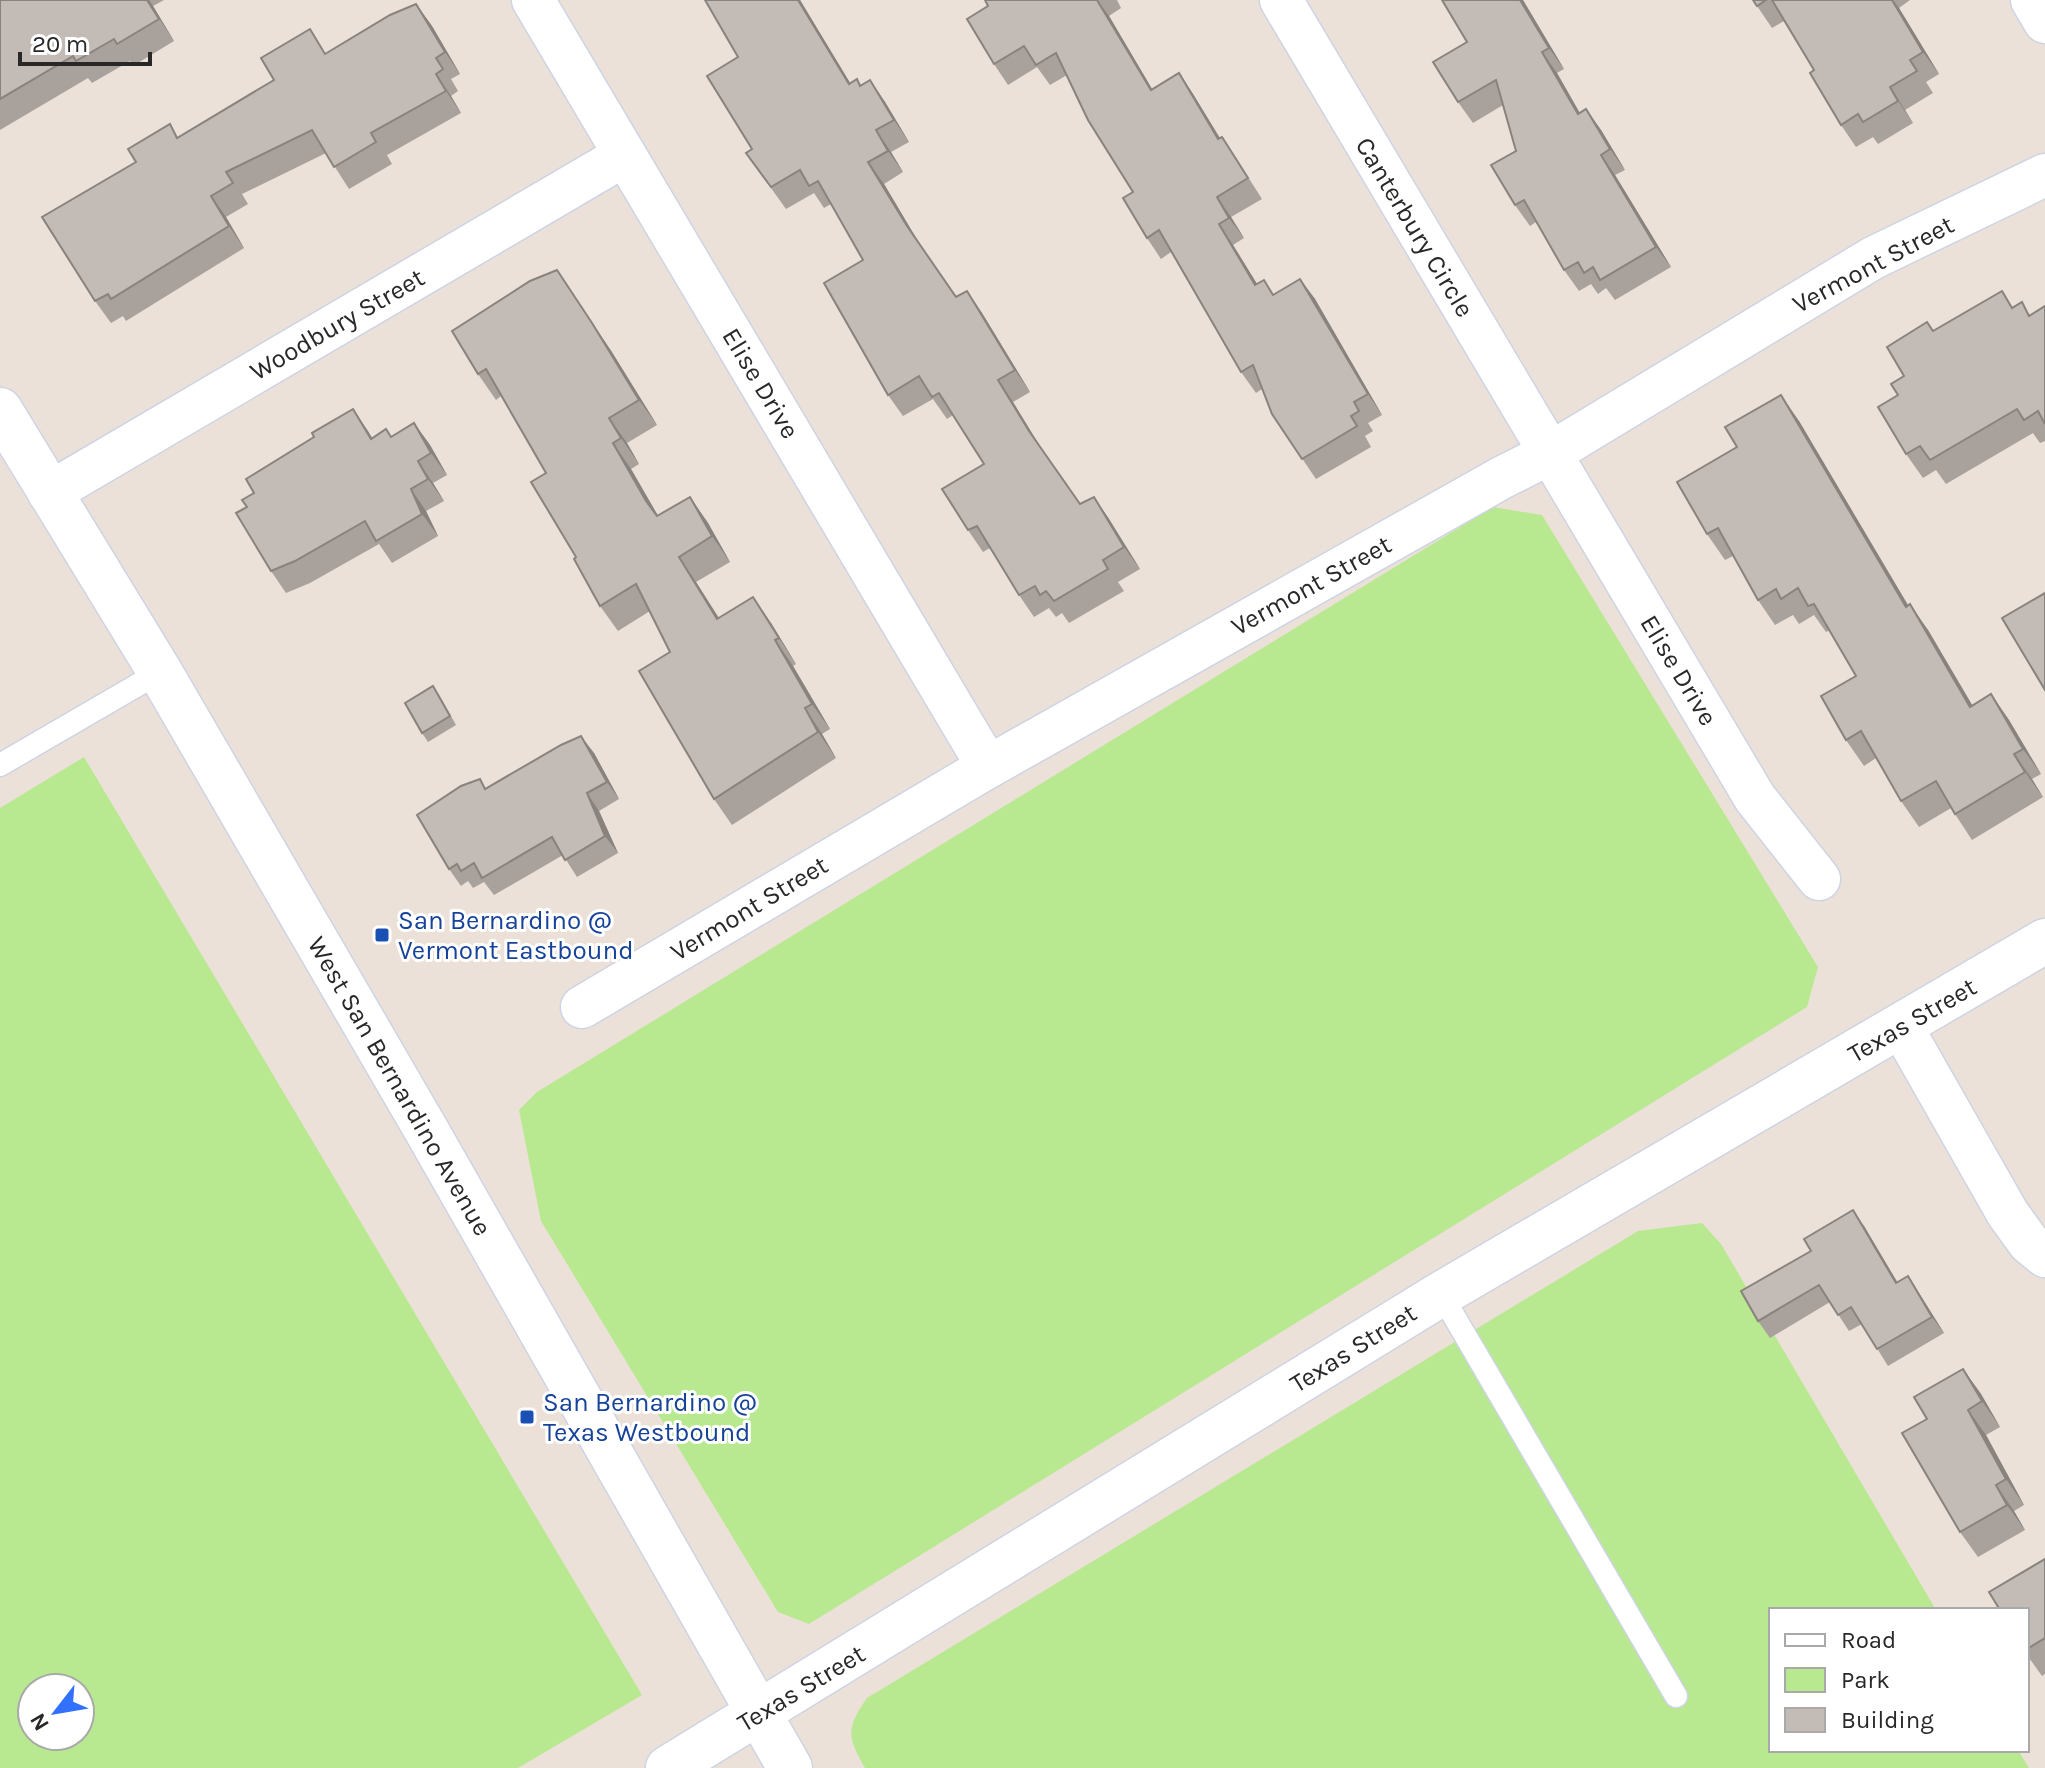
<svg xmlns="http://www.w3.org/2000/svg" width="2045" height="1768" viewBox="0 0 2045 1768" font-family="Karla,sans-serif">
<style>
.green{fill:#b8e88f;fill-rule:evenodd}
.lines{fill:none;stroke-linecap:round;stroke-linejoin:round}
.lane-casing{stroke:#cdd4e3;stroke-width:25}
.street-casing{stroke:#cdd4e3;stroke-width:45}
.secondary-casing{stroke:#cdd4e3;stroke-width:47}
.lane{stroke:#fff;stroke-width:22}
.street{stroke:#fff;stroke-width:42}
.secondary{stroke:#fff;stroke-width:44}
.wall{fill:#a8a19c}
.shaded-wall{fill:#88837f}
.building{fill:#c3bbb5;stroke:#88837f;stroke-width:2}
.transit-dot{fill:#1a4fb4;stroke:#fff;stroke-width:3}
.labels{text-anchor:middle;stroke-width:6;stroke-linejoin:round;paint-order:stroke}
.street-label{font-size:26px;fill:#282828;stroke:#fff}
.transit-label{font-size:26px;fill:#164399;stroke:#fff;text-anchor:start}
</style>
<rect width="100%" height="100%" fill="#ece1d8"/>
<g class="green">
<polygon points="1493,507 1542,515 1818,967 1807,1007 809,1624 778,1612 541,1221 519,1110 537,1092"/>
<path d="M84,757L642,1695L518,1768H0V808ZM80,1688V1736H32V1688Z"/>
<path d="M1702,1223L1721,1244L1936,1610H1771V1750H2018L2029,1768H865C847,1737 846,1728 867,1698L1638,1231Z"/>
</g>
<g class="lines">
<g class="lane-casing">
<g id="lane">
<polyline points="0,765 160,672"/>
<polyline points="1441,1294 1676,1696"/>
</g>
</g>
<g class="street-casing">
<g id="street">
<polyline points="533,0 988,767"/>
<polyline points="1281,0 1755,798 1819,879"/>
<polyline points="2032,0 2045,22"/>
<polyline points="49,493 625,155"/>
<polyline points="582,1007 988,767 1503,477 1549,454 1873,258 2045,175"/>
<polyline points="1901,1026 2008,1214 2029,1243 2045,1256"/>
</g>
</g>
<g class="secondary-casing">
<g id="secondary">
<polyline points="0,410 160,672 428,1133 790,1768"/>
<polyline points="668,1768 1441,1294 2045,941"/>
</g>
</g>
<use href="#lane" class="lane"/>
<use href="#street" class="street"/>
<use href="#secondary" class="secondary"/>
</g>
<g class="wall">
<polygon points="0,0 164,0 153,6 174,41 133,66 130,61 92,83 88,78 0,130"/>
<polygon points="800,0 850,83 857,79 861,85 870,80 885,102 909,142 891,152 903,172 884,184 922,248 957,297 967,291 982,313 1030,392 1013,402 1044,453 1080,504 1094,497 1109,519 1140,569 1118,582 1124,591 1069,623 1062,613 1056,617 1049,608 1034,617 1019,595 990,548 983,552 968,530 984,464 953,415 947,419 933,399 903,416 888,395 863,260 831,204 824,208 814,193 786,209 746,153 752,149 738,57"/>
<polygon points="985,0 1117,0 1121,8 1109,16 1152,89 1179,73 1193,94 1220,138 1236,158 1262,199 1231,217 1244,238 1233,245 1257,284 1274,295 1300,279 1315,299 1382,415 1368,423 1373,431 1365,436 1371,447 1316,479 1272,414 1262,389 1256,393 1241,372 1171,252 1161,259 1147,238 1133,192 1067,75 1050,85 1037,67 1008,85 994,64 988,6"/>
<polygon points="1442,0 1523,0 1564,69 1557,73 1580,113 1586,109 1601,130 1625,170 1615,175 1671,267 1615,300 1606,288 1598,294 1591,284 1579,291 1564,270 1536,222 1530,226 1515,205 1516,151 1503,105 1473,123 1458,102 1467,42"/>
<polygon points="1753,0 1910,0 1899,8 1939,74 1926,82 1933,93 1905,110 1913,123 1878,144 1873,137 1856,147 1841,125 1814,70 1784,21 1772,28"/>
<polygon points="416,4 432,26 460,74 451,79 458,91 451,96 461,113 387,155 392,164 349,189 326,153 242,194 248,204 226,217 244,248 126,321 123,316 111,323 95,301 179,137"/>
<polygon points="2045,306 2045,441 2040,443 2033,433 1946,484 1936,470 1923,478 1906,454 1898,395 1904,376 1933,331 2013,307 2031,315"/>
<polygon points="452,331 610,349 657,425 627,443 639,464 631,469 658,516 690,497 708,523 730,562 696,582 719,618 771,623 796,664 793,666 830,729 822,734 836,758 732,825 714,799 670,652 650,611 618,631 600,606 576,557 546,473 501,396 496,400 478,374"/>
<polygon points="353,409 372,438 391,437 414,423 430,445 447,475 433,483 444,501 426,511 438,536 392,563 379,544 310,583 286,593 271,571 247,507 254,493 314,437"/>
<polygon points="1799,421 1908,606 1928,630 1972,705 1991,694 2009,720 2041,774 2032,779 2043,797 1972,840 1951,808 1919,827 1901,801 1876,758 1864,766 1846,740 1856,676 1830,630 1826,632 1814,615 1799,624 1793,615 1775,625 1758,600 1733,556 1725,560 1707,534"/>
<polygon points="439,695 456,725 428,742 422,733"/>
<polygon points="594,753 619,799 599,811 618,853 577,877 563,855 494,895 484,882 473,888 468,881 461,886 449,869 486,788"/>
<polygon points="1864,1226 1897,1283 1908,1276 1944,1333 1888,1366 1862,1324 1849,1331 1830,1302 1770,1338 1758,1321"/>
<polygon points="1963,1369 1981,1394 2000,1427 1986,1435 2024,1505 2014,1511 2025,1530 1978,1557 1960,1532 1927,1419"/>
<polygon points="2045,1559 2045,1674 2042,1676 2027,1655 2027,1610"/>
</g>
<g class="shaded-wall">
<polygon points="147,0 149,0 153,6 174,41"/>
<polygon points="798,0 800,0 864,106 849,84"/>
<polygon points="1097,0 1109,16 1165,111 1151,90"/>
<polygon points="1520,0 1523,0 1564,69 1549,48"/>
<polygon points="1892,0 1893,0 1899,8 1939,74 1923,52"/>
<polygon points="416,4 432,26 460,74 445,52"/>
<polygon points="1542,52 1557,73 1592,135 1578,114"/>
<polygon points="1179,73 1193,94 1233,160 1218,139"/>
<polygon points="436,74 451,96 461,113 446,91"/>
<polygon points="870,80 885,102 909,142 894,120"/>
<polygon points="1890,87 1905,110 1913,123 1898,101"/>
<polygon points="1586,109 1601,130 1625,170 1610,149"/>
<polygon points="876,130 891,152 903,172 888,151"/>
<polygon points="1601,155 1615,175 1671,267 1656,247"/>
<polygon points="868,162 884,184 922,248 907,226"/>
<polygon points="211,196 226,217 244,248 229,226"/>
<polygon points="1217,197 1231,217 1244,238 1229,218"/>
<polygon points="1219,224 1233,245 1270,305 1255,285"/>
<polygon points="1300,279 1315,299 1382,415 1368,394"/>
<polygon points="967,291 982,313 1030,392 1015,370"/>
<polygon points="574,296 610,349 657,425 639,400"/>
<polygon points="998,380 1013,402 1044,453 1029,431"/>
<polygon points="1781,395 1799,421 1924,632 1906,607"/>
<polygon points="353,409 368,431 386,461 371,439"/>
<polygon points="609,418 627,443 639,464 621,438"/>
<polygon points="414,423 430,445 447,475 431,453"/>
<polygon points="613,443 631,469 664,526 646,501"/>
<polygon points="418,461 433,483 444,501 428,479"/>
<polygon points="411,489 426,511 438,536 422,514"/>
<polygon points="690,497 708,523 730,562 712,536"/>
<polygon points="1094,497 1109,519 1140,569 1124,547"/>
<polygon points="679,557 696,582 735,644 717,619"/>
<polygon points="753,597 771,623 796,664 779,638"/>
<polygon points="1910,604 1928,630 1988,732 1970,707"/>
<polygon points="775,640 793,666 830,729 812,704"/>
<polygon points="1991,694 2009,720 2041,774 2023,749"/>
<polygon points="805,708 822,734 836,758 818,732"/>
<polygon points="581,736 594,753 619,799 607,782"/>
<polygon points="2014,754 2032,779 2043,797 2025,772"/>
<polygon points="587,793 599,811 618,853 605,836"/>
<polygon points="1853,1210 1864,1226 1908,1300 1896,1283"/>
<polygon points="1908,1276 1919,1293 1944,1333 1932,1317"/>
<polygon points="1963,1369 1981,1394 2000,1427 1982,1401"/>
<polygon points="1968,1410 1986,1435 2024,1505 2006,1479"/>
<polygon points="1996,1485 2014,1511 2025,1530 2007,1505"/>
</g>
<g class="building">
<polygon points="0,0 147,0 159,19 117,44 114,39 76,61 73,56 0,99"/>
<polygon points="705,0 798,0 849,84 857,79 860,86 870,80 894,120 876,130 888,151 868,162 907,226 956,297 967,291 1015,370 998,380 1029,431 1080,504 1094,497 1124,547 1103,560 1108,569 1054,601 1046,591 1040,595 1035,586 1019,595 977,526 968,530 942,489 984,464 939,393 932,397 919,376 888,395 824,283 863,260 818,181 809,186 800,170 771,187 746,153 752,149 707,76 738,57"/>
<polygon points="985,0 1097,0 1151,90 1179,73 1218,139 1222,137 1248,178 1217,197 1229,218 1219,224 1255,285 1264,280 1273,295 1300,279 1368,394 1354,402 1359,411 1351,416 1357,426 1302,459 1272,414 1253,365 1241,372 1159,230 1147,238 1123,198 1133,192 1088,120 1056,53 1036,65 1024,46 994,64 967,19 988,6"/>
<polygon points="1442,0 1520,0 1549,48 1542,52 1578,114 1586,109 1610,149 1601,155 1656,247 1600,280 1593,267 1584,273 1578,262 1564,270 1524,200 1515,205 1491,165 1516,151 1496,80 1458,102 1433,62 1467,42"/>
<polygon points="1753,0 1766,0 1757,6"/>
<polygon points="1772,0 1892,0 1923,52 1910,60 1917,71 1890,87 1898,101 1863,122 1858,114 1841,125 1810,73 1814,70"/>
<polygon points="416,4 445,52 436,58 443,69 436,74 446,91 371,133 376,142 334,167 312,130 226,172 233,183 211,196 229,226 111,299 108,294 95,301 42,217 136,162 128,149 170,124 177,138 274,80 261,58 310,29 325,54 390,15"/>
<polygon points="557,270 592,323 639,400 609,418 621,438 613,443 646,501 657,516 690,497 712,536 679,557 717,619 753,597 779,638 775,640 812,704 805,708 818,732 714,799 639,671 670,652 636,584 600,606 574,559 576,557 531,482 546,473 486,369 478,374 452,331 530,281"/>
<polygon points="2002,291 2012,308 2022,302 2029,316 2045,306 2045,424 2038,411 2024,420 2017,409 1930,460 1920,446 1906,454 1878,407 1898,395 1891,384 1904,376 1887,347 1927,322 1933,331"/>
<polygon points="1781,395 1906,607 1910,604 1970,707 1991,694 2023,749 2014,754 2025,772 1955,814 1936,781 1901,801 1861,731 1846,740 1821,696 1856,676 1814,604 1808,606 1798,588 1781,599 1776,589 1758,600 1718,528 1707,534 1677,482 1737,447 1725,427"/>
<polygon points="353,409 371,439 386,429 391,437 414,423 431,453 418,461 428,479 411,489 422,514 376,541 365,521 295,561 271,571 236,513 247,507 242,500 254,493 246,479 314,437 312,433"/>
<polygon points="2045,593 2045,690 2002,618"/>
<polygon points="433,686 450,716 422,733 405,703"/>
<polygon points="581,736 607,782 587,793 605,836 565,860 552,837 482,878 474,863 461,871 457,864 449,869 417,815 461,786 480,779 485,789 561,745"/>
<polygon points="1853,1210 1896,1283 1908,1276 1932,1317 1877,1349 1851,1307 1838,1315 1819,1285 1758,1321 1741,1291 1811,1251 1804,1239"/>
<polygon points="1963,1369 1982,1401 1968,1410 2006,1479 1996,1485 2007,1505 1960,1532 1902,1433 1927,1419 1914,1397"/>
<polygon points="2045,1559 2045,1638 2027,1649 2027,1610 2000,1610 1989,1592"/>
</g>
<g class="transit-dot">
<rect x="374" y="927" width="16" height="16" rx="4"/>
<rect x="519" y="1409" width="16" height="16" rx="4"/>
</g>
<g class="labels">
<g class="street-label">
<text transform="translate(1415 227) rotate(59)" y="9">Canterbury Circle</text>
<text transform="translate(1873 264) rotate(-28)" y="9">Vermont Street</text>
<text transform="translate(337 324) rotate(-30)" y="9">Woodbury Street</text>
<text transform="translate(761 383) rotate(59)" y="9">Elise Drive</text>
<text transform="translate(1311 585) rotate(-29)" y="9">Vermont Street</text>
<text transform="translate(1679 670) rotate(59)" y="9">Elise Drive</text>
<text transform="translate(749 908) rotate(-31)" y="9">Vermont Street</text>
<text transform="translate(1912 1020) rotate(-30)" y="9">Texas Street</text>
<text transform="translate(400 1086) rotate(60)" y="9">West San Bernardino Avenue</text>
<text transform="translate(1353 1348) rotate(-32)" y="9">Texas Street</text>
<text transform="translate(801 1688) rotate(-31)" y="9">Texas Street</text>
</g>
<g class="transit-label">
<text x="398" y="929">San Bernardino @<tspan x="398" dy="30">Vermont Eastbound</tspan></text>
<text x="543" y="1411">San Bernardino @<tspan x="543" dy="30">Texas Westbound</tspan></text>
</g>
</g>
<rect x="1769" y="1608" width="260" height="144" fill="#ffffff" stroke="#a9a9a9" stroke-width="2"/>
<rect x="1785" y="1634" width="40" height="12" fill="#ffffff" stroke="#a9a9a9" stroke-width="2"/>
<text x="1841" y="1648" font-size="24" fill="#282828">Road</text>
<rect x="1785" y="1668" width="40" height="24" fill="#b8e88f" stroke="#a9a9a9" stroke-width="2"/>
<text x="1841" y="1688" font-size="24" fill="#282828">Park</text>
<rect x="1785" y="1708" width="40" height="24" fill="#c3bbb5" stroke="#a9a9a9" stroke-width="2"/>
<text x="1841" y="1728" font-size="24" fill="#282828">Building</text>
<g transform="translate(56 1712) rotate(239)"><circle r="38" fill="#ffffff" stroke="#a9a9a9" stroke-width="2"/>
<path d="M0-6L14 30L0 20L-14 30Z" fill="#3271ff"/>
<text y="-12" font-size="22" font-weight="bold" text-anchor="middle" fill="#282828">N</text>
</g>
<path d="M20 52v12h130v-12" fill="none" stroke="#282828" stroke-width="4"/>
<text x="32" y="52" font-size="24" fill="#282828" stroke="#ffffff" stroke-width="6" paint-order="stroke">20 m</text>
</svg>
